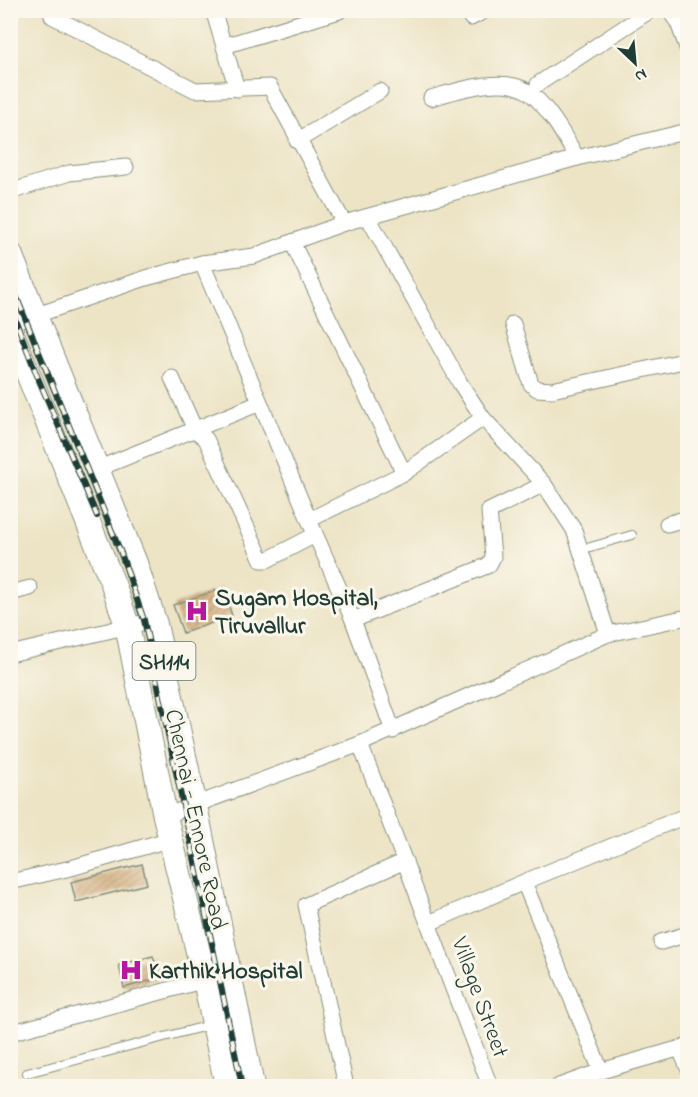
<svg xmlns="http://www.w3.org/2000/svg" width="698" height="1097" viewBox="0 0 698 1097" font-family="'Indie Flower',sans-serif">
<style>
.building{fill:url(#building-hatch)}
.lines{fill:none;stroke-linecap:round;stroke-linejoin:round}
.lane-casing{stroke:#86907d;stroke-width:10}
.street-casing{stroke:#86907d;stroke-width:17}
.primary-casing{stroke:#86907d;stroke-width:26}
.lane{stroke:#fff;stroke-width:8}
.street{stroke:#fff;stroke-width:15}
.primary{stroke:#fff;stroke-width:24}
.rail-casing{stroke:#1f3d34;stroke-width:6}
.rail{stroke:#fbf7ec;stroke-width:4;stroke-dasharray:11;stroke-linecap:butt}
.labels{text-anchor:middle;stroke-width:6;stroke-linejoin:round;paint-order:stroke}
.shield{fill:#fbf7ec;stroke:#61756b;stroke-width:1.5}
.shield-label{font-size:22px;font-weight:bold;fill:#1f3d34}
.poi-label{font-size:24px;font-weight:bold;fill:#1f3d34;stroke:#fbf7ec;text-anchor:start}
.street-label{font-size:24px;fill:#1f3d34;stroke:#fbf7ec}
</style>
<defs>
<pattern id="building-hatch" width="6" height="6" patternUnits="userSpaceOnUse" patternTransform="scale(1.5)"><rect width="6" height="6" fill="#d9b88d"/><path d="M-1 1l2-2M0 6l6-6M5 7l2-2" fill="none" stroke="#af9774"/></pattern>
</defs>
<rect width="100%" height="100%" fill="#fbf7ec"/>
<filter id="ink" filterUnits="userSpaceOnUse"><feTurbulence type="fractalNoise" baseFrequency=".0167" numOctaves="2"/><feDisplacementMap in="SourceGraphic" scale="12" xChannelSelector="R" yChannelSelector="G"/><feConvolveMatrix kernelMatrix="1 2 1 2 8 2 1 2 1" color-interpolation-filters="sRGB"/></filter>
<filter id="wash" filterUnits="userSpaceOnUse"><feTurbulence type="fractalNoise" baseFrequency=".008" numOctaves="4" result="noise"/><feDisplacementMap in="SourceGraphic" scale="24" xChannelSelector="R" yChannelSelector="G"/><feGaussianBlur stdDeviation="1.35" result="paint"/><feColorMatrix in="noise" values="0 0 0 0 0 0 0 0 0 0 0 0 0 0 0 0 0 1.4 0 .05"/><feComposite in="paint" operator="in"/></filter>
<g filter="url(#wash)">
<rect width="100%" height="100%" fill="#ede4c6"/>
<g id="blocks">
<g class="building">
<polygon points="223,588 232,616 183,633 173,605"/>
<polygon points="142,864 147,884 76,902 71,882"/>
<polygon points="153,956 159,978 124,988 119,965"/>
</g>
</g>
</g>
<g filter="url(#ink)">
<use href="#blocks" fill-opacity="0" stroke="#86907d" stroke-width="1.5"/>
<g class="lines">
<g class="lane-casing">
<g id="lane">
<polyline points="580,550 632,535"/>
<polyline points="27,1073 210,1025"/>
</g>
</g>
<g class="street-casing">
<g id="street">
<polyline points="51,10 52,16 195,90 270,87 344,223"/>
<polyline points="213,10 237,89"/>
<polyline points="669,10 678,23 688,50"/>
<polyline points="471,18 486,10"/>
<polyline points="224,46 339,11"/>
<polyline points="538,84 651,10"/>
<path d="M431,98C456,91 503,75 527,91C547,104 565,137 577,158"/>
<polyline points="297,141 380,91"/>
<polyline points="10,192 69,173 126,167"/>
<polyline points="368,217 460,383 483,418 544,484 574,530 608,634"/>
<polyline points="292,242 404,473"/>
<polyline points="202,263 309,520 353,620 393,731"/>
<polyline points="10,324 146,278 202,263 254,256 344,223 577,158 688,131"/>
<polyline points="513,324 531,384 537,389 552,390 688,360"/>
<polyline points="172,378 195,430 206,439 262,560 267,560 315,535"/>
<polyline points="97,469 260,403"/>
<polyline points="309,520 404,473 483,418"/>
<polyline points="667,524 688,518"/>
<polyline points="10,593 30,588"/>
<polyline points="353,620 489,565 493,557 489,511 544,484"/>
<polyline points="10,654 154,620"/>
<polyline points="360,744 490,1086"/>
<polyline points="165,816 360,744 608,634 688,617"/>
<polyline points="10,882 71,868 171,839"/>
<polyline points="524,882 601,1071"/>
<polyline points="429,923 524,882 688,815"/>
<polyline points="661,942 688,934"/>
<polyline points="10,1033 205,980"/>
<polyline points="680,1049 688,1068"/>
<polyline points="346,1086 306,905 405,861"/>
<polyline points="559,1086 601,1071 688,1046"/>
</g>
</g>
<g class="primary-casing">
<g id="primary">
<polyline points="10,254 135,563 155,624 195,806 252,1086"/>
<polyline points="10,329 113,584 127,625 165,816 205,980 227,1086"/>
</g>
</g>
<use href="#lane" class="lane"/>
<use href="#street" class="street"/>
<use href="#primary" class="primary"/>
<g class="rail-casing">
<g id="rail">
<polyline points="10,281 121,553 144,620 242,1086"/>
<polyline points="10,306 38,378 97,516"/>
</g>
</g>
<use href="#rail" class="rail"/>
</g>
</g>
<defs>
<g id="hospital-bare" transform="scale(1.8)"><path d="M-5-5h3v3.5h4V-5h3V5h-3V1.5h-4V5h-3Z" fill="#b5179e" stroke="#fbf7ec" stroke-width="2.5" paint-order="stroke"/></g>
</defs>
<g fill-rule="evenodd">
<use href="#hospital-bare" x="197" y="611"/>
<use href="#hospital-bare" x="131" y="970"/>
</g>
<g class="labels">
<rect class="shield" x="132.5" y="642" width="63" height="38" rx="4.5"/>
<g class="shield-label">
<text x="164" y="669">SH114</text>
</g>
<g class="poi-label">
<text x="215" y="605">Sugam Hospital,<tspan x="215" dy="28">Tiruvallur</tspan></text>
<text x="149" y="978">Karthik Hospital</text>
</g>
<g class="street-label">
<text transform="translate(197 819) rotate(78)" y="8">Chennai - Ennore Road</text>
<text transform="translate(481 997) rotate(70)" y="8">Village Street</text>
</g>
</g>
<rect width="698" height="1097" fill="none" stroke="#fbf7ec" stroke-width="36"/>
<g transform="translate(635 63) rotate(154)" stroke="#fbf7ec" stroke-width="4.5" paint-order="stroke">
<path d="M0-4.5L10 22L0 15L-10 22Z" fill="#1f3d34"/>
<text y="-9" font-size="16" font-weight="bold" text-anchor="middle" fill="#1f3d34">N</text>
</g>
</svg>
